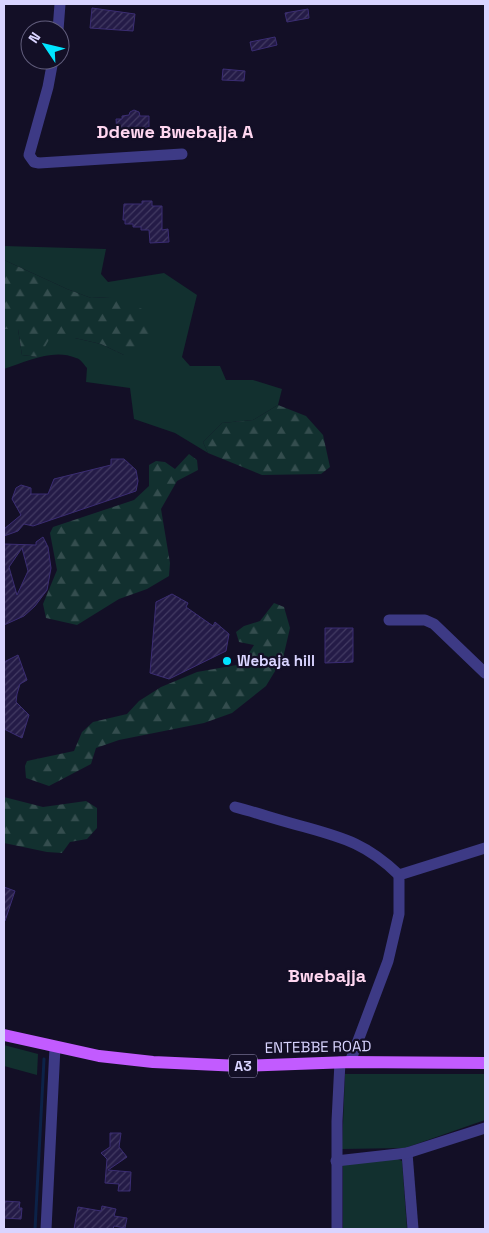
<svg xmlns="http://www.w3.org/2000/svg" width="489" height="1233" viewBox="0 0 489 1233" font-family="'Space Grotesk',sans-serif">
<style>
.green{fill:#12302f}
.forest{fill:url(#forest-firs)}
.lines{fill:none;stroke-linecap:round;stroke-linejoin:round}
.stream{stroke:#0c2248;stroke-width:3}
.building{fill:url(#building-hatch);stroke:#3b2d73;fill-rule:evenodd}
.minor{stroke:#3d3a85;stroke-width:11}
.primary{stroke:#c25bff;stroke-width:12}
.poi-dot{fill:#00e5ff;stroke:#130f26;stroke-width:2}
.labels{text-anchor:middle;stroke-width:4.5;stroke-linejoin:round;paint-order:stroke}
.shield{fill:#130f26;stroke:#9e99be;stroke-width:1}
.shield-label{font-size:14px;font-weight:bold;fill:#d9d4ff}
.poi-label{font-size:15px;font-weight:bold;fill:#d9d4ff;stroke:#130f26;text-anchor:start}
.street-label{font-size:15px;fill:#d9d4ff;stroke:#130f26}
.quarter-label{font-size:18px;font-weight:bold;fill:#ffd6f0;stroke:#130f26}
</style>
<defs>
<pattern id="forest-firs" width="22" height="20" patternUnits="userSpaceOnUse" patternTransform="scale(1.25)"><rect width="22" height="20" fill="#12302f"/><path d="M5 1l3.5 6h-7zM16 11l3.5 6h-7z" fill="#344d4e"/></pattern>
<pattern id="building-hatch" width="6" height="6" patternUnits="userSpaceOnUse" patternTransform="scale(1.25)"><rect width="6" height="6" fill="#241b47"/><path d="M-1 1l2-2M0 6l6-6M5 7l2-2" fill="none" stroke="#433b63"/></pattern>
</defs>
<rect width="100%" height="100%" fill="#130f26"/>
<g class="green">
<path d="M4,246L106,249L101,274L108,282L164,273L197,295L182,357L190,366H220L226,380H253L282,389L278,405L253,420L222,423L203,442L208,453L175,433L134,419L130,388L86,382L87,368C84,365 81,359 76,358C53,348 26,362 4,369V329H18L22,355L38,357L49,338H75L101,344L124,355L110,297L91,298L67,289L4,260Z"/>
<polygon points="4,1045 38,1054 37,1075 4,1066"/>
<polygon points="345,1074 485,1074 485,1120 405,1148 342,1149"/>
<polygon points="393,1157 402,1161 407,1229 343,1229 343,1161"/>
</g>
<g class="forest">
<polygon points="4,260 67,289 91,298 110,297 125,301 142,309 153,330 145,348 124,355 101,344 75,338 50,338 39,357 22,355 18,329 4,329"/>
<polygon points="278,405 306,416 323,435 330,467 321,474 262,475 208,453 203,442 222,423 253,420"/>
<polygon points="189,454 197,460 198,470 177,481 161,509 170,563 169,576 147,589 119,599 77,625 46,618 43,604 57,570 50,533 53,527 134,500 149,486 149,465 156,461 165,462 175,469"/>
<polygon points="274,603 284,607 290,628 283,658 266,686 232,713 204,723 119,740 96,748 91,764 49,786 26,778 25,766 27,761 74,751 82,732 93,722 127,714 139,701 161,687 197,672 242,664 254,645 239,642 236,632 244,626 260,621"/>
<polygon points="4,797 43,807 86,801 97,808 97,828 87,839 70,842 62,853 47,852 4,843"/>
</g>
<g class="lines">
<polyline class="stream" points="35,1229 44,1059"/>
</g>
<g class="building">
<polygon points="92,8 135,14 133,31 90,28"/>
<polygon points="308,9 309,18 287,22 285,13"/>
<polygon points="275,37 277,45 252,51 250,42"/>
<polygon points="223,69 245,71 244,81 222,80"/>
<polygon points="134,110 139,112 140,116 149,116 149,127 140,128 140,131 132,131 131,136 122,136 122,133 117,133 116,119 122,119 122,116 129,115 130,112"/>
<polygon points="142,201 152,201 152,206 162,206 162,230 168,229 169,242 150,243 149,230 141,230 141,227 133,227 133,224 125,224 125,220 123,220 124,204 142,204"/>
<polygon points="111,459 124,459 136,470 138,481 136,491 33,526 24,524 18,531 4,536 4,529 21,515 12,499 16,488 21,485 31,488 31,494 48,494 54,479 111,465"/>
<path d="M43,537L48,547L51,568L47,590L35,606L24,616L4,625V544L36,545V542ZM22,548L28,571L17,595L9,567Z"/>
<polygon points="172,594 188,603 186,607 213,626 215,622 229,634 226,651 169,679 150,673 156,602"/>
<polygon points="325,628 353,628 353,662 325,663"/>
<polygon points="18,655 27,680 20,684 17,694 16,702 29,715 22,738 4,729 4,662"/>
<polygon points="4,887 15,891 5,921 4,921"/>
<polygon points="110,1133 121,1133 119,1147 127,1157 108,1170 131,1172 130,1191 118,1191 119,1184 105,1183 107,1159 101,1153 110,1147"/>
<polygon points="4,1201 20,1202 19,1208 22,1208 21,1219 4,1218"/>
<polygon points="102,1206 116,1209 114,1216 127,1218 125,1228 114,1226 113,1229 74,1229 78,1207 101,1211"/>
</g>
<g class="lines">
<g class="minor">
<polyline points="58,30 60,4"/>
<polyline points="53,60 48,87 29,155 34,162 39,163 182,154"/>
<polyline points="389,620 425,620 434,624 485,673"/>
<path d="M235,807C258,813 281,821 305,827C345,838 368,845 399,875"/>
<polyline points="350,1062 388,961 399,914 399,875 485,848"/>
<polyline points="407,1153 413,1229"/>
<polyline points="336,1161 407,1153 485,1128"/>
<polyline points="46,1229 55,1047"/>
<polyline points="337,1229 337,1121 340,1062"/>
</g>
<polyline class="primary" points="4,1035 99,1056 153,1062 240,1066 350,1062 485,1063"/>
</g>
<circle class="poi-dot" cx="227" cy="661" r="5"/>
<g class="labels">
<rect class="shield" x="229" y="1054.5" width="28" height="23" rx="4"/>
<g class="shield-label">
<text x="243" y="1071">A3</text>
</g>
<g class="poi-label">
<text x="237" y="666">Webaja hill</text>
</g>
<g class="street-label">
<text transform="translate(318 1047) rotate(-1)" y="5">ENTEBBE ROAD</text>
</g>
<g class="quarter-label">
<text x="175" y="138">Ddewe Bwebajja A</text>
<text x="327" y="982">Bwebajja</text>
</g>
</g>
<rect width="489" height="1233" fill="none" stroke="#d9d4ff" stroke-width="10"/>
<g transform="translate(45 45) rotate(305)"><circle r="24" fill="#130f26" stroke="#625e7d"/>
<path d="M0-4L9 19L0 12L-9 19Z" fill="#00e5ff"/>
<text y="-8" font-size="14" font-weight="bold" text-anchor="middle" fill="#d9d4ff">N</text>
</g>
</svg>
